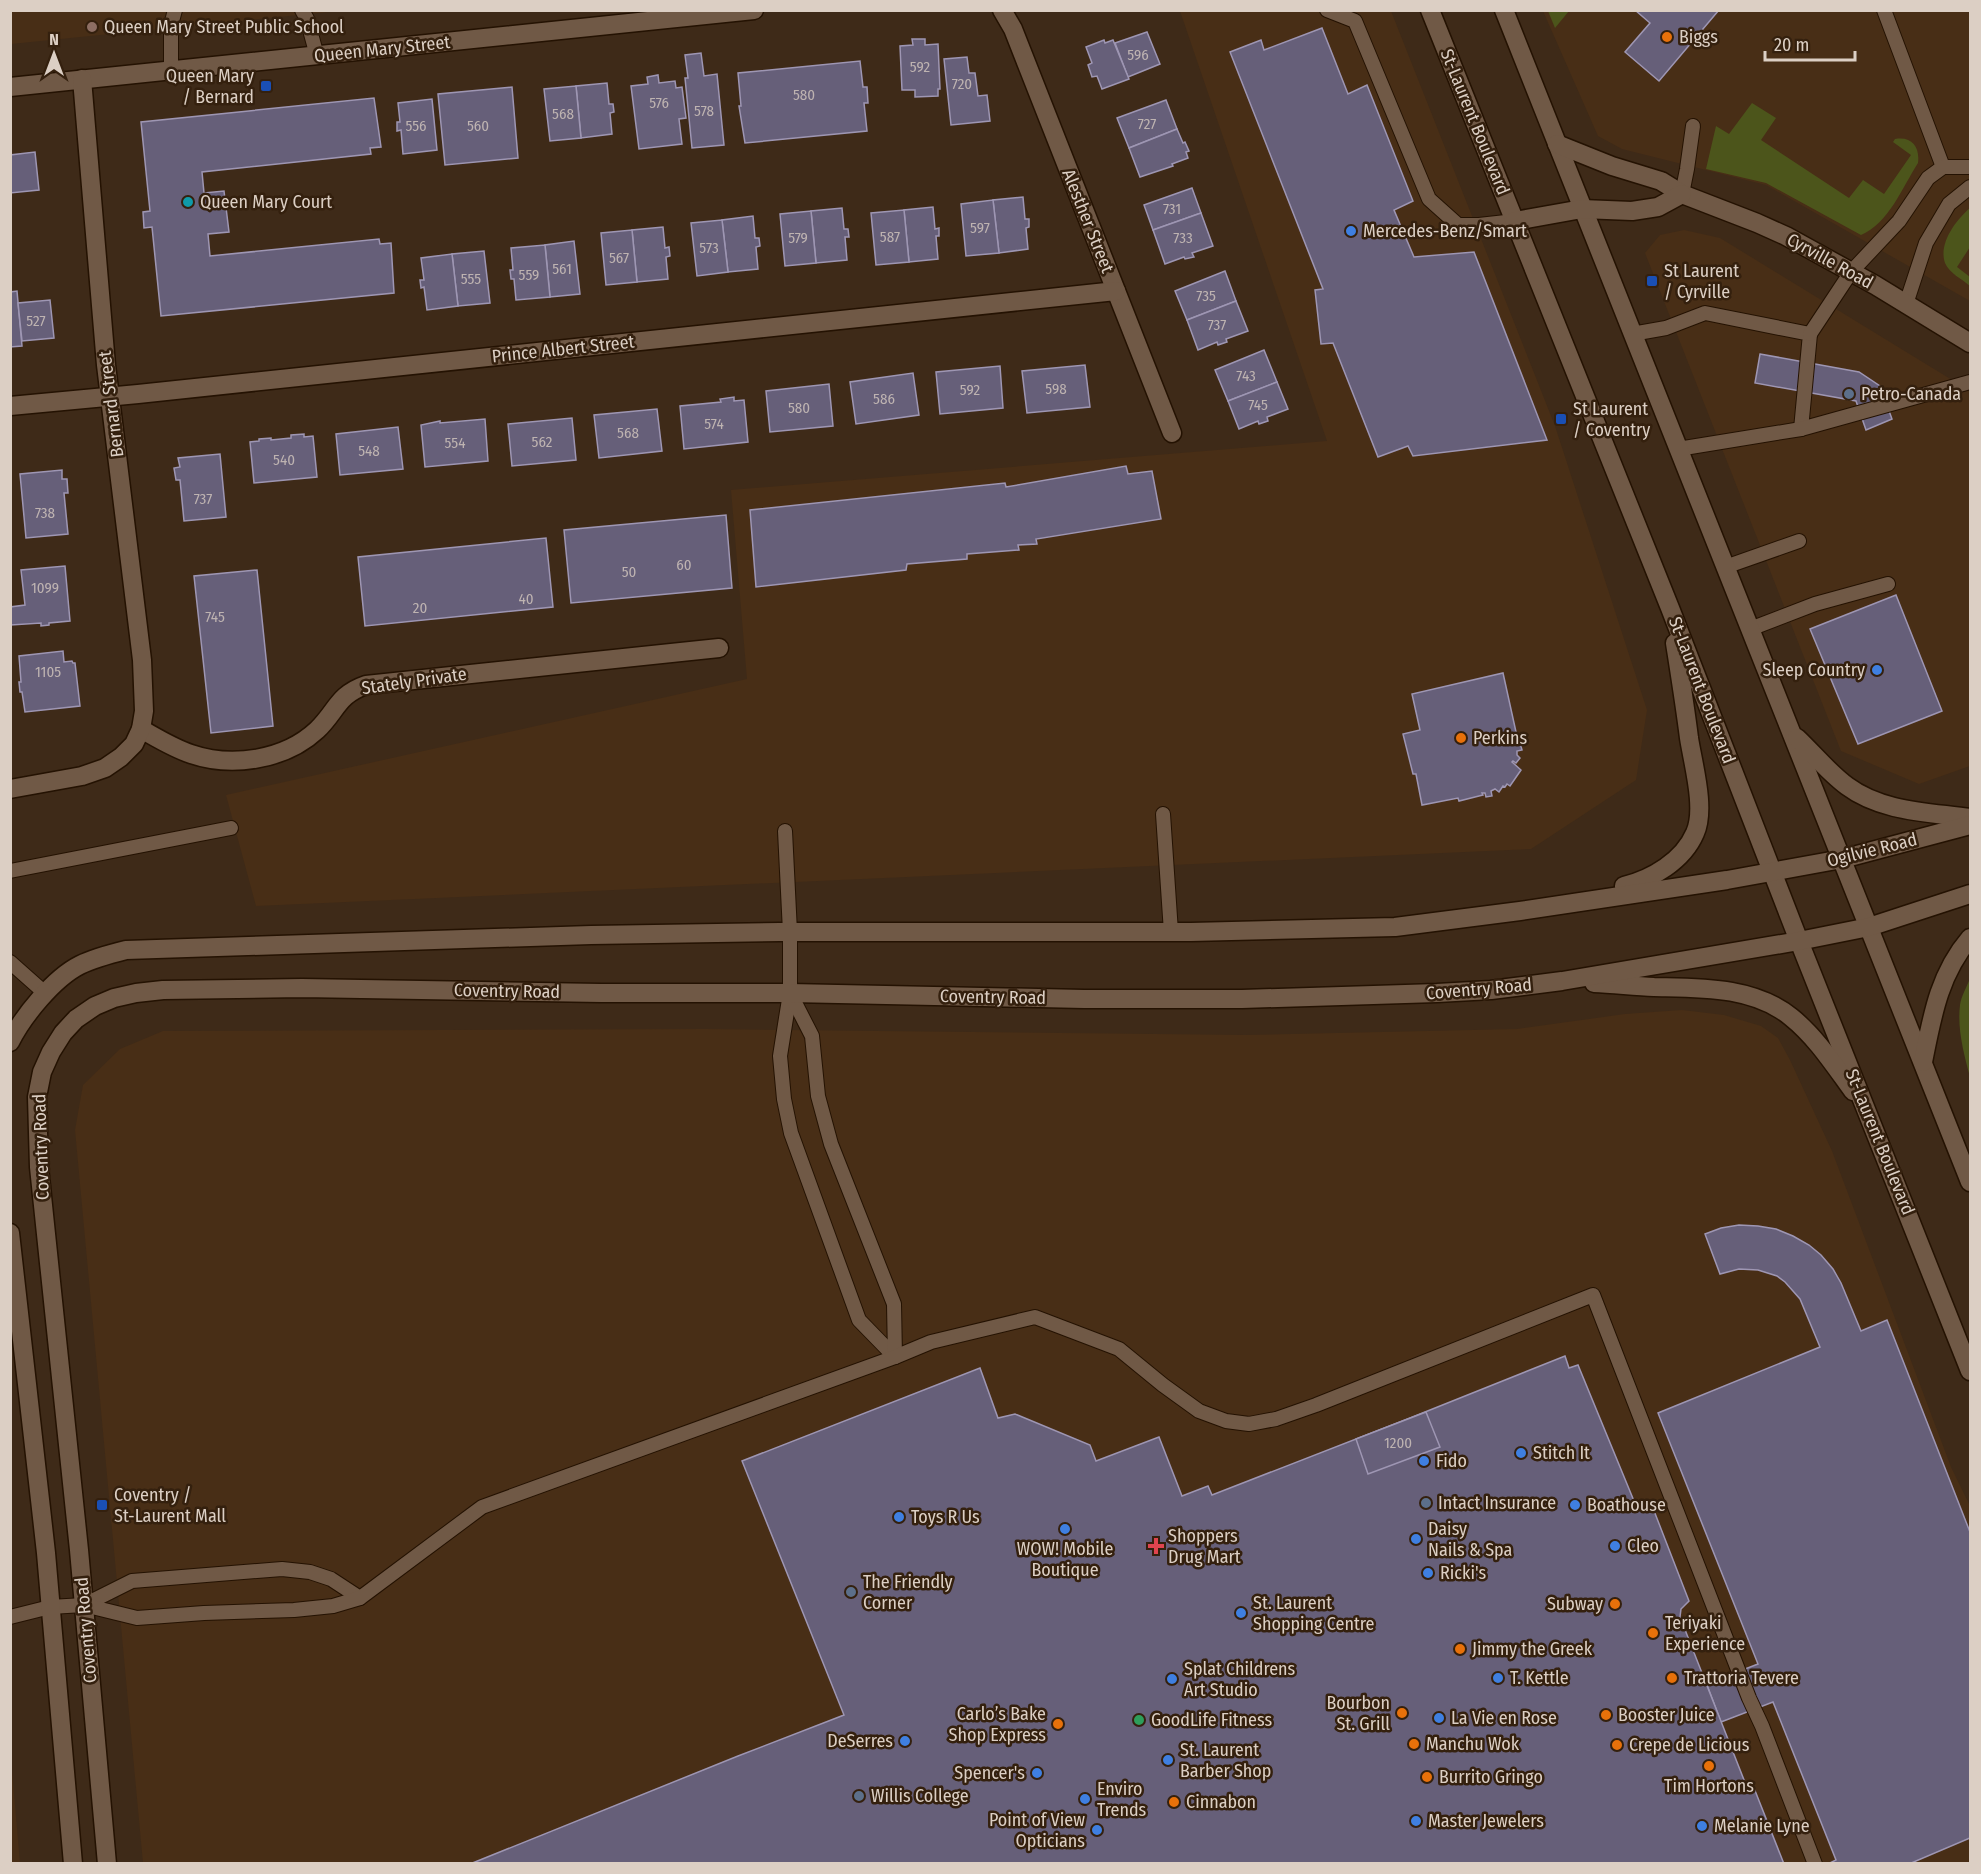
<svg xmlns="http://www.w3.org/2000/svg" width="1981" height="1874" viewBox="0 0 1981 1874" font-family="'Fira Sans Condensed',sans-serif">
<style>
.built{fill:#482e16}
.green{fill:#4c551b}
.building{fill:#665f79;stroke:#9e96b3;stroke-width:1.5}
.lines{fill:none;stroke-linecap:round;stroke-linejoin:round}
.lane-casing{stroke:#241202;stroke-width:16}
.street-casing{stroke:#241202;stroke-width:21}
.secondary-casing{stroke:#241202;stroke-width:21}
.lane{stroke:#705946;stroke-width:14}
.street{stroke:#705946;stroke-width:18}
.secondary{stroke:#705946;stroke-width:18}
.education-dot{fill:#8d6e63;stroke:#34200e;stroke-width:2}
.food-dot{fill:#e8710a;stroke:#34200e;stroke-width:2}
.transit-dot{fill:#1a4fb4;stroke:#34200e;stroke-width:2}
.culture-dot{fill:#0f9aa8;stroke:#34200e;stroke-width:2}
.shop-dot{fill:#3f7fe0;stroke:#34200e;stroke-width:2}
.service-dot{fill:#5c6f8a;stroke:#34200e;stroke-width:2}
.health-dot{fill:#e0444e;stroke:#34200e;stroke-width:2}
.leisure-dot{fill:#2e9e5b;stroke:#34200e;stroke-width:2}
.labels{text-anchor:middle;stroke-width:5;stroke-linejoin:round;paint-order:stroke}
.number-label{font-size:15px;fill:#beb3b1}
.poi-label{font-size:18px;fill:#dccfc4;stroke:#34200e;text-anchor:start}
.street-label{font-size:18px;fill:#dccfc4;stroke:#34200e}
</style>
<rect width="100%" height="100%" fill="#3e2a18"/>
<g class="built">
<polygon points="11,11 338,11 11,44"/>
<polygon points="1180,11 1391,11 1555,426 1647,710 1636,780 1531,849 256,906 226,795 747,679 731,490 1327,441"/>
<polygon points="1543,11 1970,11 1970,301 1766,185 1622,149 1598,136"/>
<polygon points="1684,230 1720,238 1970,391 1970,766 1919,784 1841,751 1645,253 1660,235"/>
<polygon points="1682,1010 1724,1015 1761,1026 1778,1038 1790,1060 1832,1151 1951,1467 1970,1506 1970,1863 143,1863 75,1130 83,1085 120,1049 163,1031 705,1029 1245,1035 1517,1029 1625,1014"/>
<polygon points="10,1759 11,1759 20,1863 11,1863"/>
</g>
<g class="green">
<polygon points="1548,11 1569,11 1555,28"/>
<path d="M1752,103L1776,118L1761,140L1849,198L1863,180L1884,194L1911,155L1893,142L1895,139C1912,136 1920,147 1918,163C1902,188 1889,223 1861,235L1766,183L1706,169L1716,126L1729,134Z"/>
<path d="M1970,208V247L1957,267L1970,277V286C1962,279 1949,273 1945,263C1938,243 1957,219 1970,208Z"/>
<path d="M1970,978V1077C1964,1054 1957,1029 1960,1005C1961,996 1967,987 1970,978Z"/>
</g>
<g class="building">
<polygon points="1635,10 1719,10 1659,81 1625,52 1650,23"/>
<polygon points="1322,28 1348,94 1367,85 1413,201 1394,210 1414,257 1474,252 1547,440 1413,456 1408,446 1378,457 1333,343 1321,344 1315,290 1323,289 1230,52 1261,40 1264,50"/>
<polygon points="1147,32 1160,64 1128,77 1115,43"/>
<polygon points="912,39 925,39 925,45 938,44 940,89 938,89 938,96 915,97 915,90 902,90 900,46 913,45"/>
<polygon points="1104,40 1105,43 1113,40 1129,79 1102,89 1097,76 1092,77 1088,65 1092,63 1086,47"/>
<polygon points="701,53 704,76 717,74 724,145 692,148 685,78 688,78 685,55"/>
<polygon points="967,57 969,73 975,73 978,96 987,95 990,121 951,125 944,59"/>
<polygon points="860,61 863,87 867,87 868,103 864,103 867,131 745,143 739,106 741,106 738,73"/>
<polygon points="658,75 659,83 675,81 676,88 682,87 686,118 679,119 682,144 639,149 631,86 648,84 647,77"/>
<polygon points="607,83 609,104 613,104 614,112 610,113 612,134 581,138 576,86"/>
<polygon points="576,86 581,138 550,141 544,89"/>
<polygon points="512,87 518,158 445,165 438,94"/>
<polygon points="374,98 381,147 370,148 371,154 202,172 204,193 224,191 229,232 208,234 210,256 379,239 380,244 391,243 394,293 161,316 152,227 144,228 143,212 150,211 141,122"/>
<polygon points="432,99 437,150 403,154 401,130 397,131 397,122 400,122 398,103"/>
<polygon points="1166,100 1177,129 1129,148 1117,118"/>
<polygon points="1177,129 1183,143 1185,142 1189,151 1186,152 1188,158 1172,164 1173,166 1140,177 1129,148"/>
<polygon points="35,152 39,190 10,193 10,155"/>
<polygon points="1192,188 1201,213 1153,230 1144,205"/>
<polygon points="1023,197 1025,219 1029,219 1029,227 1026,228 1028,249 999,253 993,200"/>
<polygon points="993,200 999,253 966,256 961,204"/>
<polygon points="933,207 935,229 939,228 939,236 936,236 938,259 909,262 904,210"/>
<polygon points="842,208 844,229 848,229 849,237 845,237 847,260 816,263 811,211"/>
<polygon points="904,210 909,262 876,265 871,213"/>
<polygon points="811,211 816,263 785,266 780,214"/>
<polygon points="1201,213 1213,246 1192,253 1194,257 1185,259 1184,257 1165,264 1153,230"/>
<polygon points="753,216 755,238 759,238 760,246 756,247 758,269 728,272 722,220"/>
<polygon points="722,220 728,272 697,276 691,223"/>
<polygon points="663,227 665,248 669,247 670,256 666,257 668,279 637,282 632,230"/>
<polygon points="632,230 637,282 606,285 601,233"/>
<polygon points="574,241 580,294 550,297 545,245"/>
<polygon points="545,245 550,297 516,300 514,279 511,279 510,270 513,270 511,248"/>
<polygon points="484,251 490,303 458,306 452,254"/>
<polygon points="452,254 458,306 427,310 424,287 421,288 420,280 424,280 421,258"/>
<polygon points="1225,271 1236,301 1187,320 1175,291"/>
<polygon points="17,291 22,346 10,347 10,292"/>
<polygon points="50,300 54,338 22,341 18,303"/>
<polygon points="1236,301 1248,331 1226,339 1227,342 1218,345 1217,342 1198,350 1187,320"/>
<polygon points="1264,350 1277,382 1228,401 1215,370"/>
<polygon points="1760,354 1859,372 1880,386 1892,419 1866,430 1856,401 1755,383"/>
<polygon points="1085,365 1090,407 1027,413 1022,371"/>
<polygon points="1000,366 1003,408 940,414 936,372"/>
<polygon points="913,373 919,415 856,424 850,382"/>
<polygon points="1277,382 1288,409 1267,417 1268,421 1259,424 1258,421 1239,429 1228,401"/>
<polygon points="829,384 833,426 770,432 766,391"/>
<polygon points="734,397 734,401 744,400 748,442 684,449 680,406 721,402 720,399"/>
<polygon points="657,409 662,451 599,458 594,415"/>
<polygon points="572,418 576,460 512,466 508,424"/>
<polygon points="485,419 488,461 425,467 421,425 440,421 440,423"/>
<polygon points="398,427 403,469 340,475 336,434"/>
<polygon points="304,434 304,437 313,436 317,477 254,483 250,442 259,441 259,439 271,438 271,440 291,438 291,435"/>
<polygon points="220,454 226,517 184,521 180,480 176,480 174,468 180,467 178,458"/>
<polygon points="1126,466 1128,474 1152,471 1161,519 1036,539 1037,544 1018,545 1019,550 967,554 967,559 907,564 906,570 756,587 750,510 1005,483 1006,487"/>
<polygon points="62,470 62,479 67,479 68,493 64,493 68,534 26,538 20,474"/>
<polygon points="726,515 732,588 571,603 564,530"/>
<polygon points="546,538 553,607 365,626 358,557"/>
<polygon points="65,566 70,621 49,623 49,625 41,626 41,623 11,625 10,607 25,605 21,570"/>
<polygon points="257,570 273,726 211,733 194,576"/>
<polygon points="1896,595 1942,711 1858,744 1810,629"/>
<polygon points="63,651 64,662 72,661 73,663 75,663 80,706 25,712 22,692 20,692 19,682 21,682 19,656"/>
<polygon points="1503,673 1518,741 1515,742 1516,744 1520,743 1522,750 1517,751 1517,755 1520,758 1516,763 1513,761 1512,762 1521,770 1510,786 1507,784 1505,787 1503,786 1499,792 1495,789 1491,791 1492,796 1486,797 1485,793 1482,793 1483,795 1459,801 1458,798 1422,805 1416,774 1413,774 1403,734 1420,730 1412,694"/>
<polygon points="1739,1225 1758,1226 1776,1229 1793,1236 1809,1245 1821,1255 1833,1269 1841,1283 1861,1331 1887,1320 1970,1532 1970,1838 1909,1864 1828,1864 1836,1860 1773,1702 1721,1722 1707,1685 1706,1684 1758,1664 1658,1413 1820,1347 1800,1299 1785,1282 1777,1276 1758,1270 1739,1269 1720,1274 1705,1234 1721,1228"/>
<polygon points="1565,1356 1569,1368 1578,1365 1634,1501 1640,1505 1651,1503 1689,1601 1681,1609 1680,1617 1746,1785 1754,1788 1784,1864 470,1864 738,1756 844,1715 742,1461 980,1368 998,1418 1015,1414 1090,1445 1096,1461 1159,1437 1182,1496 1208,1486 1212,1495 1410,1418"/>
<polygon points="1426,1412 1440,1447 1368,1474 1356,1439"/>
</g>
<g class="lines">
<g class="lane-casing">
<g id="lane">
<polyline points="302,10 307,19 317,56"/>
<polyline points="1327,10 1355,21 1429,199 1458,225 1479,225 1515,221"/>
<polyline points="1884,10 1943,167"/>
<polyline points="171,71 171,25 175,10"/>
<polyline points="1682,194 1687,169 1693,126"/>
<polyline points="1906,304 1926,243 1949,204 1970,187"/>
<polyline points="1632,334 1666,328 1705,313 1810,334 1801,429"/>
<polyline points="1810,334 1851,272 1899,221 1928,178 1943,167 1970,167"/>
<polyline points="1678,449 1801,429 1970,382"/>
<polyline points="1725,567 1799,541"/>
<polyline points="1750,629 1815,604 1888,584"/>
<polyline points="1163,814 1171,932"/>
<polyline points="785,831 790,932 790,993 780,1056 784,1099 791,1133 859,1320 895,1357"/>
<polyline points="10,871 231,828"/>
<polyline points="10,962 46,994"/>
<polyline points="790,993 812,1036 818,1096 831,1144 894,1304 895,1357"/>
<polyline points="84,1605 132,1581 282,1569 310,1572 331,1579 360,1598"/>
<polyline points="10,1617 50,1607 84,1605 137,1618 204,1613 294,1610 333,1606 360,1598 482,1507 895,1357 931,1342 1035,1317 1119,1349 1163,1385 1199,1411 1226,1421 1249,1424 1276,1419 1316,1405 1593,1295 1749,1698 1762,1726 1815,1864"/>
</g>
</g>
<g class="street-casing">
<g id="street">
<polyline points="1002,10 1013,29 1172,433"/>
<polyline points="10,87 754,10"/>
<polyline points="10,406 138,394 1116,291"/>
<path d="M141,729C157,738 173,748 191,754C232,768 285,760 317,730C337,711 337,695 366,685L719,648"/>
<polyline points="10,789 82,776 105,768 121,757 134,744 141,729 144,711 142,660 106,365 82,79"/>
</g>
</g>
<g class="secondary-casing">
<g id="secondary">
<polyline points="1430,10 1670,608 1799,941 1970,1371"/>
<polyline points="1504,10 1970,1182"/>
<polyline points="1557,144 1612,166 1661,181 1682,194 1757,223 1786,236 1875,285 1970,343"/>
<polyline points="1515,221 1582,209 1632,211 1658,207 1682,194"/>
<path d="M1797,738C1813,753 1828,772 1847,786C1882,812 1928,812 1970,818"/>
<path d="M1624,886C1652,879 1683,861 1695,833C1706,809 1693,764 1689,738C1685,706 1680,675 1675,643"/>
<path d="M1594,983C1614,984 1634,986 1654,987C1699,988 1753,986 1791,1017C1816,1037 1834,1065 1853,1091"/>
<path d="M10,1042C23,1016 54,978 80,965C94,958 110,954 126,950L591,935L780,932H1191L1395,927L1520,911L1727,880L1842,859L1970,825"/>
<path d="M1923,1062C1932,1017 1939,974 1970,938"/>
<polyline points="10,1233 46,1553 73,1864"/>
<polyline points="107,1864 79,1550 39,1167 37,1097 42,1072 51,1052 63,1033 76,1019 95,1006 114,998 136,993 163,990 302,988 601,993 790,993 1084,999 1242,999 1437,993 1491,990 1562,981 1799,941 1869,927 1970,894"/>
</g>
</g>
<use href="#lane" class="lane"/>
<use href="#street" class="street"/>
<use href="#secondary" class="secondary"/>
</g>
<circle class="education-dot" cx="92" cy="27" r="6"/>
<g class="food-dot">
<circle cx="1667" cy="37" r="6"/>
<circle cx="1461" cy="738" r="6"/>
<circle cx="1615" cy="1604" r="6"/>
<circle cx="1653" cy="1633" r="6"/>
<circle cx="1460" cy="1649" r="6"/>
<circle cx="1672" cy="1678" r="6"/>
<circle cx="1402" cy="1713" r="6"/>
<circle cx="1606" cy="1715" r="6"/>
<circle cx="1058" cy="1724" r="6"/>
<circle cx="1414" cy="1744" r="6"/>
<circle cx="1617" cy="1745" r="6"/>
<circle cx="1709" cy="1766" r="6"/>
<circle cx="1427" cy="1777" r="6"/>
<circle cx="1174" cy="1802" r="6"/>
</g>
<g class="transit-dot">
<rect x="260" y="80" width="12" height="12" rx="3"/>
<rect x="1646" y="275" width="12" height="12" rx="3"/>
<rect x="1555" y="413" width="12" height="12" rx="3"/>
<rect x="96" y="1499" width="12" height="12" rx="3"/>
</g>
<circle class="culture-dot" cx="188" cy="202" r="6"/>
<g class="shop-dot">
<circle cx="1351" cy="231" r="6"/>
<circle cx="1877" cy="670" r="6"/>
<circle cx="1521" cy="1453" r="6"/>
<circle cx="1424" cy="1461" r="6"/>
<circle cx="1575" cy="1505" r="6"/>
<circle cx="899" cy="1517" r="6"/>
<circle cx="1065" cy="1529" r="6"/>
<circle cx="1416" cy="1539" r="6"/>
<circle cx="1615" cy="1546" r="6"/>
<circle cx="1428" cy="1573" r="6"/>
<circle cx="1241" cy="1613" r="6"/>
<circle cx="1498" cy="1678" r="6"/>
<circle cx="1172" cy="1679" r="6"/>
<circle cx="1439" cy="1718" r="6"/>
<circle cx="905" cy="1741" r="6"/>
<circle cx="1168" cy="1760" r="6"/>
<circle cx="1037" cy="1773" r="6"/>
<circle cx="1085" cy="1799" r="6"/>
<circle cx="1416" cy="1821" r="6"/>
<circle cx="1702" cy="1826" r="6"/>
<circle cx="1097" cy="1830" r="6"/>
</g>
<g class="service-dot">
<circle cx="1849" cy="394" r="6"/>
<circle cx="1426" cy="1503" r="6"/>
<circle cx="851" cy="1592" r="6"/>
<circle cx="859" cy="1796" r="6"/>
</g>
<path class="health-dot" d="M1153 1537h6v6h6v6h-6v6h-6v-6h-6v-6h6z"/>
<circle class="leisure-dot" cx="1139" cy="1720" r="6"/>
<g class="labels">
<g class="number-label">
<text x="1138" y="60">596</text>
<text x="920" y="72">592</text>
<text x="962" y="89">720</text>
<text x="804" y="100">580</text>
<text x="659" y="108">576</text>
<text x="704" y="116">578</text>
<text x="563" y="119">568</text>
<text x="1147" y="129">727</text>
<text x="416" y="131">556</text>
<text x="478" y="131">560</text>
<text x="1172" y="214">731</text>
<text x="980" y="233">597</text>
<text x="890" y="242">587</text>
<text x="798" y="243">579</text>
<text x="1183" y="243">733</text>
<text x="709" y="253">573</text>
<text x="619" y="263">567</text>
<text x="562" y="274">561</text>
<text x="529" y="280">559</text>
<text x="471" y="284">555</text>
<text x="1206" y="301">735</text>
<text x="36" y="326">527</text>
<text x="1217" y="330">737</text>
<text x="1246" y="381">743</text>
<text x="1056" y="394">598</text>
<text x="970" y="395">592</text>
<text x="884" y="404">586</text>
<text x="1258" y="410">745</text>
<text x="799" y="413">580</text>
<text x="714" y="429">574</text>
<text x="628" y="438">568</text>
<text x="542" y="447">562</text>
<text x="455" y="448">554</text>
<text x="369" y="456">548</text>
<text x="284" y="465">540</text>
<text x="203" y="504">737</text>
<text x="45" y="518">738</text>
<text x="684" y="570">60</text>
<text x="629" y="577">50</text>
<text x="45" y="593">1099</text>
<text x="526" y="604">40</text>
<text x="420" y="613">20</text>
<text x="215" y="622">745</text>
<text x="48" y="677">1105</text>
<text x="1398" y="1448">1200</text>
</g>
<g class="poi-label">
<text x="104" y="33">Queen Mary Street Public School</text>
<text x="1679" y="43">Biggs</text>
<text x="254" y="82" text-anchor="end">Queen Mary<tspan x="254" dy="21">/ Bernard</tspan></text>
<text x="200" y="208">Queen Mary Court</text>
<text x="1363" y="237">Mercedes-Benz/Smart</text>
<text x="1664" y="277">St Laurent<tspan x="1664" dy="21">/ Cyrville</tspan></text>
<text x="1861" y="400">Petro-Canada</text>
<text x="1573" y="415">St Laurent<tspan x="1573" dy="21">/ Coventry</tspan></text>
<text x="1865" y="676" text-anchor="end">Sleep Country</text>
<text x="1473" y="744">Perkins</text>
<text x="1533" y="1459">Stitch It</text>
<text x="1436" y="1467">Fido</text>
<text x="114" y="1501">Coventry /<tspan x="114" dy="21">St-Laurent Mall</tspan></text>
<text x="1438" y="1509">Intact Insurance</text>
<text x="1587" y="1511">Boathouse</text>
<text x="911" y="1523">Toys R Us</text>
<text x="1428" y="1535">Daisy<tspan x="1428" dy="21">Nails &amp; Spa</tspan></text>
<text x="1168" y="1542">Shoppers<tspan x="1168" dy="21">Drug Mart</tspan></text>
<text x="1627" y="1552">Cleo</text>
<text x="1065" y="1555" text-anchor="middle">WOW! Mobile<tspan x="1065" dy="21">Boutique</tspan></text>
<text x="1440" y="1579">Ricki's</text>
<text x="863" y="1588">The Friendly<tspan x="863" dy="21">Corner</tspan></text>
<text x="1253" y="1609">St. Laurent<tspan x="1253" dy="21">Shopping Centre</tspan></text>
<text x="1603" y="1610" text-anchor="end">Subway</text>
<text x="1665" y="1629">Teriyaki<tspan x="1665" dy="21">Experience</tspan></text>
<text x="1472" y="1655">Jimmy the Greek</text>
<text x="1184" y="1675">Splat Childrens<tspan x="1184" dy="21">Art Studio</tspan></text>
<text x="1510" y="1684">T. Kettle</text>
<text x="1684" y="1684">Trattoria Tevere</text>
<text x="1390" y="1709" text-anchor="end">Bourbon<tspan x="1390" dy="21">St. Grill</tspan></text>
<text x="1046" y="1720" text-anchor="end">Carlo’s Bake<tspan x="1046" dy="21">Shop Express</tspan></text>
<text x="1618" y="1721">Booster Juice</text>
<text x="1451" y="1724">La Vie en Rose</text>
<text x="1151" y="1726">GoodLife Fitness</text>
<text x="893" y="1747" text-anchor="end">DeSerres</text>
<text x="1426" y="1750">Manchu Wok</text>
<text x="1629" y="1751">Crepe de Licious</text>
<text x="1180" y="1756">St. Laurent<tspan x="1180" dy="21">Barber Shop</tspan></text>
<text x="1025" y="1779" text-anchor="end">Spencer's</text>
<text x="1439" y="1783">Burrito Gringo</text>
<text x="1709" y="1792" text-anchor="middle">Tim Hortons</text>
<text x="1097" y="1795">Enviro<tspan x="1097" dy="21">Trends</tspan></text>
<text x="871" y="1802">Willis College</text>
<text x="1186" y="1808">Cinnabon</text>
<text x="1085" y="1826" text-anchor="end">Point of View<tspan x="1085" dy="21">Opticians</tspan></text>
<text x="1428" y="1827">Master Jewelers</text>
<text x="1714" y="1832">Melanie Lyne</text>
</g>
<g class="street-label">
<text transform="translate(382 49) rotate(-6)" y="6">Queen Mary Street</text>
<text transform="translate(1475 122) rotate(68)" y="6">St-Laurent Boulevard</text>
<text transform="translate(1088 221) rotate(68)" y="6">Alesther Street</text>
<text transform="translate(1830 261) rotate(29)" y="6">Cyrville Road</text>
<text transform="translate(563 349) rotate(-6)" y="6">Prince Albert Street</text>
<text transform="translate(111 404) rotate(-97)" y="6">Bernard Street</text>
<text transform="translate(414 681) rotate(-8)" y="6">Stately Private</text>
<text transform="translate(1702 690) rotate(69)" y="6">St-Laurent Boulevard</text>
<text transform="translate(1872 850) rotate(-14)" y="6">Ogilvie Road</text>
<text transform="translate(1479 989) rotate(-5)" y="6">Coventry Road</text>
<text transform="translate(507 991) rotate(1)" y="6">Coventry Road</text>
<text transform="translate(993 997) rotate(1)" y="6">Coventry Road</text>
<text transform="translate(1880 1142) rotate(68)" y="6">St-Laurent Boulevard</text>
<text transform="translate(41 1147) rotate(-92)" y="6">Coventry Road</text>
<text transform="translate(86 1630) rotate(-95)" y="6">Coventry Road</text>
</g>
</g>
<rect width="1981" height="1874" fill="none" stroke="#dccfc4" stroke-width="24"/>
<g transform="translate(54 54)" stroke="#34200e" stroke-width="4.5" paint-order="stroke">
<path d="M0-4.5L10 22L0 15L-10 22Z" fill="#dccfc4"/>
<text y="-9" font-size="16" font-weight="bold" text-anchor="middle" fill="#dccfc4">N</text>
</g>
<path d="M1765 51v9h90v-9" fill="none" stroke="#dccfc4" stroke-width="3"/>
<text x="1774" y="51" font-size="18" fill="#dccfc4" stroke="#34200e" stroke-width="4.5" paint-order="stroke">20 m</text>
</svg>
